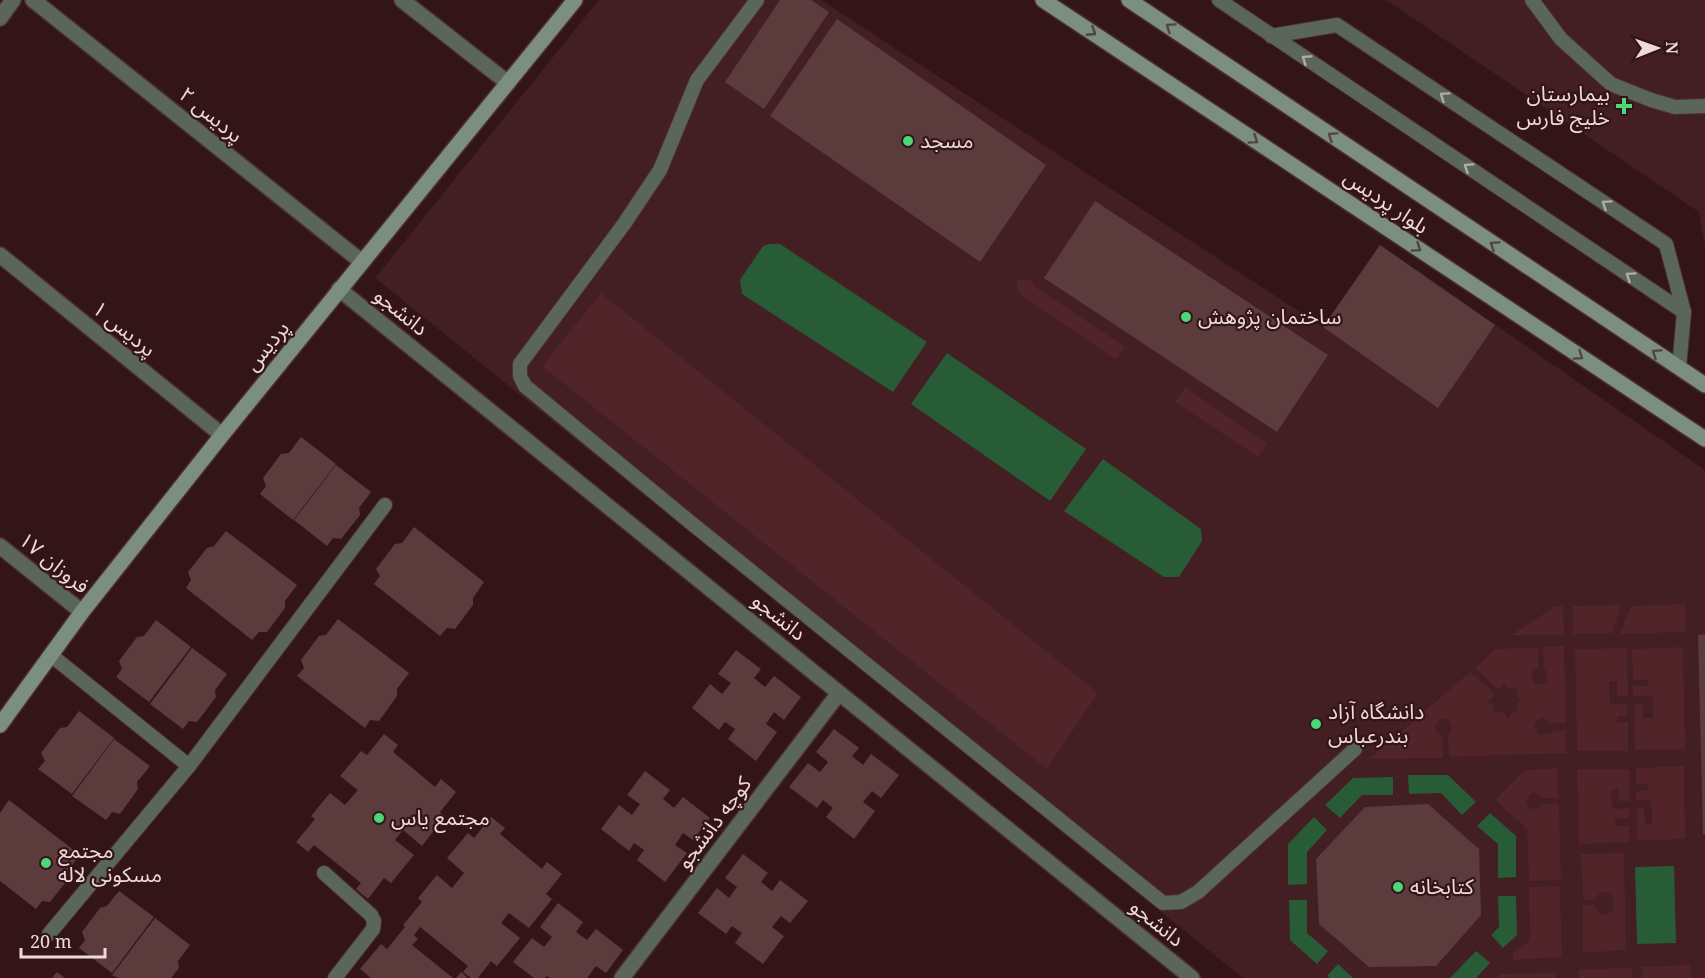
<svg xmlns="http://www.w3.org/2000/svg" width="1705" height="978" viewBox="0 0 1705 978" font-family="'Noto Serif','Noto Sans Arabic',serif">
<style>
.built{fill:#431e22}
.green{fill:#502428}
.water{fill:#285c36}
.building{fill:#5c3b3d}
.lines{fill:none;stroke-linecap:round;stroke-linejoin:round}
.lane-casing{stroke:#4d3033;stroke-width:16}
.street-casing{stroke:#4d3033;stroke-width:18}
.secondary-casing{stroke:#4d3033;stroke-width:18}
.lane{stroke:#5a665c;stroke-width:14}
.street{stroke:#5a665c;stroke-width:15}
.secondary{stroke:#7c8f7f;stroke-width:15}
.oneway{stroke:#504641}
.oneway2{stroke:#b3aba8}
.poi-dot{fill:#4cd677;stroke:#331518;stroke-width:2}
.labels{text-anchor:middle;stroke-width:4.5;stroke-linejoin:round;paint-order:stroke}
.poi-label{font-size:21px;fill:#efd9da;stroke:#331518;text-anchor:start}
.street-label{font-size:21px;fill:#efd9da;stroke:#331518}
</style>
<rect width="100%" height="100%" fill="#331518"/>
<g class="built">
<polygon points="599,0 821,0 1323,327 1380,245 1705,470 1705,978 1243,978 375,278"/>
<polygon points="1386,0 1705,0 1705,248 1699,212"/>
</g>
<g class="green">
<polygon points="1031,279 1034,286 1125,347 1116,360 1021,295 1017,290 1017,280"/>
<polygon points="601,293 1098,693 1047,769 542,366"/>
<polygon points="1185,387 1267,444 1258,457 1175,402"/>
<polygon points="1685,604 1686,632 1620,634 1631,606"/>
<polygon points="1621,605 1613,633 1573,634 1573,606"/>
<polygon points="1563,606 1564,635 1511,635 1554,607"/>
<path d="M1564,646L1566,723H1551L1544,718L1536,721L1534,727L1539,735C1547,735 1556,730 1566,730V753L1449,757L1448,737L1452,726L1449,720L1441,719L1435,725V729L1442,736L1443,758L1369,759L1470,672L1493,692V697L1487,702L1493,704V712H1504L1508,719L1511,713L1517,712V704L1522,701L1517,696V688H1507L1504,684L1501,688H1496L1475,668L1496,649L1538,647V668L1533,670L1531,675L1536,684C1543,685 1547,683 1548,676L1544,668L1543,647Z"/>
<polygon points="1683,647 1685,749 1635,750 1634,704 1643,704 1643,718 1653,718 1653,696 1633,696 1633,686 1648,686 1648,680 1633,680 1632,649"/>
<polygon points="1627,648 1628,696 1617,697 1617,681 1609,682 1610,704 1627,704 1627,716 1617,716 1617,722 1628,722 1628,751 1577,751 1575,649"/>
<polygon points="1684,766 1685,839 1637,841 1637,807 1644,807 1645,825 1652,825 1651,800 1636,800 1636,791 1648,790 1648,784 1636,784 1636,768"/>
<polygon points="1558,768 1558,798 1542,798 1539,794 1532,793 1526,800 1528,806 1532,809 1539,808 1542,804 1559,803 1561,880 1529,881 1527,829 1495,800 1525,770"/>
<polygon points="1629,769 1629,801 1619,801 1618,789 1611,790 1612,809 1629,808 1629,818 1615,819 1616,826 1629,825 1630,842 1579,844 1577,769"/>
<path d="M1624,853L1626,950L1583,953V905H1594L1598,913L1604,915L1612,911L1614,900L1610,893C1603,892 1599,892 1595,899L1583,900L1581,854Z"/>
<polygon points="1560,886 1562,957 1513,960 1513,953 1530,941 1529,887"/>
<polygon points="1690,965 1691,978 1642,978 1642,967"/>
<polygon points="1632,968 1632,978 1579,978 1579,969"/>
<polygon points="1555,973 1555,978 1497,978 1500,974"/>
</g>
<g class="water">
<polygon points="769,244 780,244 927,342 893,392 742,294 740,280 763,246"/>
<polygon points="947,353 1086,449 1050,501 911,404"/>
<polygon points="1103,459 1201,529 1202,541 1179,577 1164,577 1064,511"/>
<polygon points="1408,775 1448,775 1476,802 1462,815 1441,793 1409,794"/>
<polygon points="1393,777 1393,795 1362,795 1340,818 1325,805 1353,778"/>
<polygon points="1490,813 1516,836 1516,877 1498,878 1498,844 1477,826"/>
<polygon points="1314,817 1327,830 1307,852 1307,884 1288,885 1288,844"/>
<polygon points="1674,866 1676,943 1637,944 1635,867"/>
<polygon points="1498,896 1516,896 1517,935 1503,948 1491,935 1499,927"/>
<polygon points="1289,900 1307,900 1307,933 1328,951 1317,964 1290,940"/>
<polygon points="1476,951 1490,963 1476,978 1450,978"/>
<polygon points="1338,964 1353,978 1330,978 1327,976"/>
</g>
<g class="building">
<polygon points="780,0 811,0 829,12 764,109 725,82"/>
<polygon points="837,19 1046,165 980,262 770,116"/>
<polygon points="1095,201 1328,355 1277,432 1044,278"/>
<polygon points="1380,245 1495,325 1438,408 1323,327"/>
<polygon points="301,437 336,464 293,520 260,494 266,486 263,478 281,454 289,453"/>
<polygon points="336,465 371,492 359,508 360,515 341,539 333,538 327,546 294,520"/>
<polygon points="414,527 484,582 473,598 473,605 455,629 447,628 440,636 374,584 380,576 376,569 395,544 402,543"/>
<polygon points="226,531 297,585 285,601 285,608 267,632 259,632 252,640 186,588 191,580 188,572 207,548 214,546"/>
<polygon points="338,619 409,673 397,689 397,696 379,721 370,720 365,728 297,676 304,668 301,660 319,636 326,635"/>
<polygon points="156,620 191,647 149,702 116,677 122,669 119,661 137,637 144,636"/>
<polygon points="1705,634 1705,834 1703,834 1698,635"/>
<polygon points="192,648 227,674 215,690 216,697 197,722 189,721 183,729 150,704"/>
<polygon points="736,650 761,669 754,678 765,687 774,676 801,697 784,720 774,712 766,724 777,732 756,761 728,739 735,729 725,722 719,730 692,708 710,684 722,694 731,683 718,674"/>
<polygon points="79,711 114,738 72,794 38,769 45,761 41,753 60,728 67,727"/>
<polygon points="834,729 859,748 852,756 863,765 871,754 899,775 881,798 872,791 863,802 875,811 854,839 826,817 833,808 823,800 817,808 789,787 808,763 820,772 828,762 816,752"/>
<polygon points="384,734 398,745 393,752 435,787 441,779 456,792 440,812 445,816 422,846 403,830 395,840 414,855 391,883 384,878 368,899 356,889 361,883 314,845 308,852 296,842 315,819 311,816 330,793 345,805 358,790 340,776 361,751 367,755"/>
<polygon points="114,739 150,766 137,782 138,789 120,814 112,812 106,820 72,796"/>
<polygon points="645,771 670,790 663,799 674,808 683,797 710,818 693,840 683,833 675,845 687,853 665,882 637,860 644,850 634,843 629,851 601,829 619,805 632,815 640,804 627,795"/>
<polygon points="9,800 80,855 68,870 69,878 50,902 42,901 36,909 0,881 0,813"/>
<polygon points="1428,804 1479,849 1481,915 1436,966 1369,967 1319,924 1316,859 1365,807"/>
<polygon points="491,817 505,828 500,834 542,869 547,862 562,874 546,894 552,899 529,928 509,913 501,923 520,938 497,966 491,961 478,978 471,978 463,972 468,966 420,927 414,935 418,939 412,945 453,978 371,978 360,969 381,944 387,949 405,927 403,925 422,902 418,898 437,875 452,888 464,873 447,858 468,833 474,838"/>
<polygon points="743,854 768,873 761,882 772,891 780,880 808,901 790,923 781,916 772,927 784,936 763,964 735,943 742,933 732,926 726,934 698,913 717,888 729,898 737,887 725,878"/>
<polygon points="119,891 154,917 112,973 79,948 85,940 82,932 100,908 107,906"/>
<polygon points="558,903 583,922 576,932 587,940 596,929 623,950 606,973 596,966 587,978 550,978 547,976 545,978 534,978 513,962 532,938 544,947 552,937 540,927"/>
<polygon points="155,918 190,945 178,961 179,968 171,978 118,978 112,975"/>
<polygon points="57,972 65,978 52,978"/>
<polygon points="461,972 468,978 456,978"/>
</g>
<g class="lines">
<g class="lane-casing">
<g id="lane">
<polyline points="757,0 697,80 660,170 624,224 520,364 520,376 525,386 690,522 1163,903 1181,902 1198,892 1355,749"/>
<polyline points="1219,0 1684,312 1679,368"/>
<polyline points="1532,0 1561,39 1611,84 1651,100 1675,107 1705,106"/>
<polyline points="1271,36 1337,25 1666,244 1684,312"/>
<polyline points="52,656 189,766"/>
<polyline points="324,873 371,915 374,921 373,929 335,978"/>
<polyline points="49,934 189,766 385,505"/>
</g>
</g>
<g class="street-casing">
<g id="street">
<polyline points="33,0 362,262"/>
<polyline points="402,0 508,83"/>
<polyline points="0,18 13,0"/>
<polyline points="0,255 222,435"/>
<polyline points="339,289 1192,978"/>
<polyline points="0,546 82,612"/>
<polyline points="622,978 839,693"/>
</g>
</g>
<g class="secondary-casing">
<g id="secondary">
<polyline points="1043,0 1705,439"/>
<polyline points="1129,0 1705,385"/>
<polyline points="0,725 82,612 222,435 575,0"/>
</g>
</g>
<use href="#lane" class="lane"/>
<use href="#street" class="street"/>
<use href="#secondary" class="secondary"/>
</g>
<defs><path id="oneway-chevron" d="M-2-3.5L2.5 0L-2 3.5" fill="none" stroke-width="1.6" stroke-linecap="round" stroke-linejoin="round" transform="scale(1.5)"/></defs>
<g class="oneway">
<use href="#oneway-chevron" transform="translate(1170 27) rotate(-146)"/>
<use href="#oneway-chevron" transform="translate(1092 32) rotate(33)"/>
<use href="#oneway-chevron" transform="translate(1332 136) rotate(-146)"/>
<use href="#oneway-chevron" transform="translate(1254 140) rotate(34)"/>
<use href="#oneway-chevron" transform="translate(1494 245) rotate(-146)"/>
<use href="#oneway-chevron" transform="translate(1417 248) rotate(34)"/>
<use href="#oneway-chevron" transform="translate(1656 353) rotate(-146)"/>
<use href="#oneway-chevron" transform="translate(1579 356) rotate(34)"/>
</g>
<g class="oneway2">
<use href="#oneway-chevron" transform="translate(1306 59) rotate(-146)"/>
<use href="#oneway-chevron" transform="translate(1444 96) rotate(-146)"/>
<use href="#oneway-chevron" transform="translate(1468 167) rotate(-146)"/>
<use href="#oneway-chevron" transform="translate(1606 204) rotate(-146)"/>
<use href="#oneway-chevron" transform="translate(1630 276) rotate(-146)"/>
</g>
<g class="poi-dot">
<path d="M1621 97h6v6h6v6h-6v6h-6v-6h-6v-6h6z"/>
<circle cx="908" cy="141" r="6"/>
<circle cx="1186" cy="317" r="6"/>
<circle cx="1316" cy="724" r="6"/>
<circle cx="379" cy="818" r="6"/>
<circle cx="46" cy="863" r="6"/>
<circle cx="1398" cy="887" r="6"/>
</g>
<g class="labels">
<g class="poi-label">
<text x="1610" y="101" text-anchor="end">بیمارستان<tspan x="1610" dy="24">خلیج فارس</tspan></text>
<text x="920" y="148">مسجد</text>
<text x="1198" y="324">ساختمان پژوهش</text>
<text x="1328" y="719">دانشگاه آزاد<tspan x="1328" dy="24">بندرعباس</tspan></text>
<text x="391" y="825">مجتمع یاس</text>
<text x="58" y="858">مجتمع<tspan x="58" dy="24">مسکونی لاله</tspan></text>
<text x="1410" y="894">کتابخانه</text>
</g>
<g class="street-label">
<text transform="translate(211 115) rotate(39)" y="7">پردیس ۲</text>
<text transform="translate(1386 202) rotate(34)" y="7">بلوار پردیس</text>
<text transform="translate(401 312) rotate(39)" y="7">دانشجو</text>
<text transform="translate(124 329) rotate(39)" y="7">پردیس ۱</text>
<text transform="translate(267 346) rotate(-51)" y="7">پردیس</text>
<text transform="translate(54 563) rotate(39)" y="7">فروزان ۱۷</text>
<text transform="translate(779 617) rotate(39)" y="7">دانشجو</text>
<text transform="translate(714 823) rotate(-53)" y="7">کوچه دانشجو</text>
<text transform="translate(1157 923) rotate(39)" y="7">دانشجو</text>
</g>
</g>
<g transform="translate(1657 48) rotate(89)" stroke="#331518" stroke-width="4.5" paint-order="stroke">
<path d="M0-4.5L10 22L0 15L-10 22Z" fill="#efd9da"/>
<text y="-9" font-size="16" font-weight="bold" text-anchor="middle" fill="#efd9da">N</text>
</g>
<path d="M21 948v9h84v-9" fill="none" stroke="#efd9da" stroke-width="3"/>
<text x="30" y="948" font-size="18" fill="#efd9da" stroke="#331518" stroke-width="4.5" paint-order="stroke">20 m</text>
</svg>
